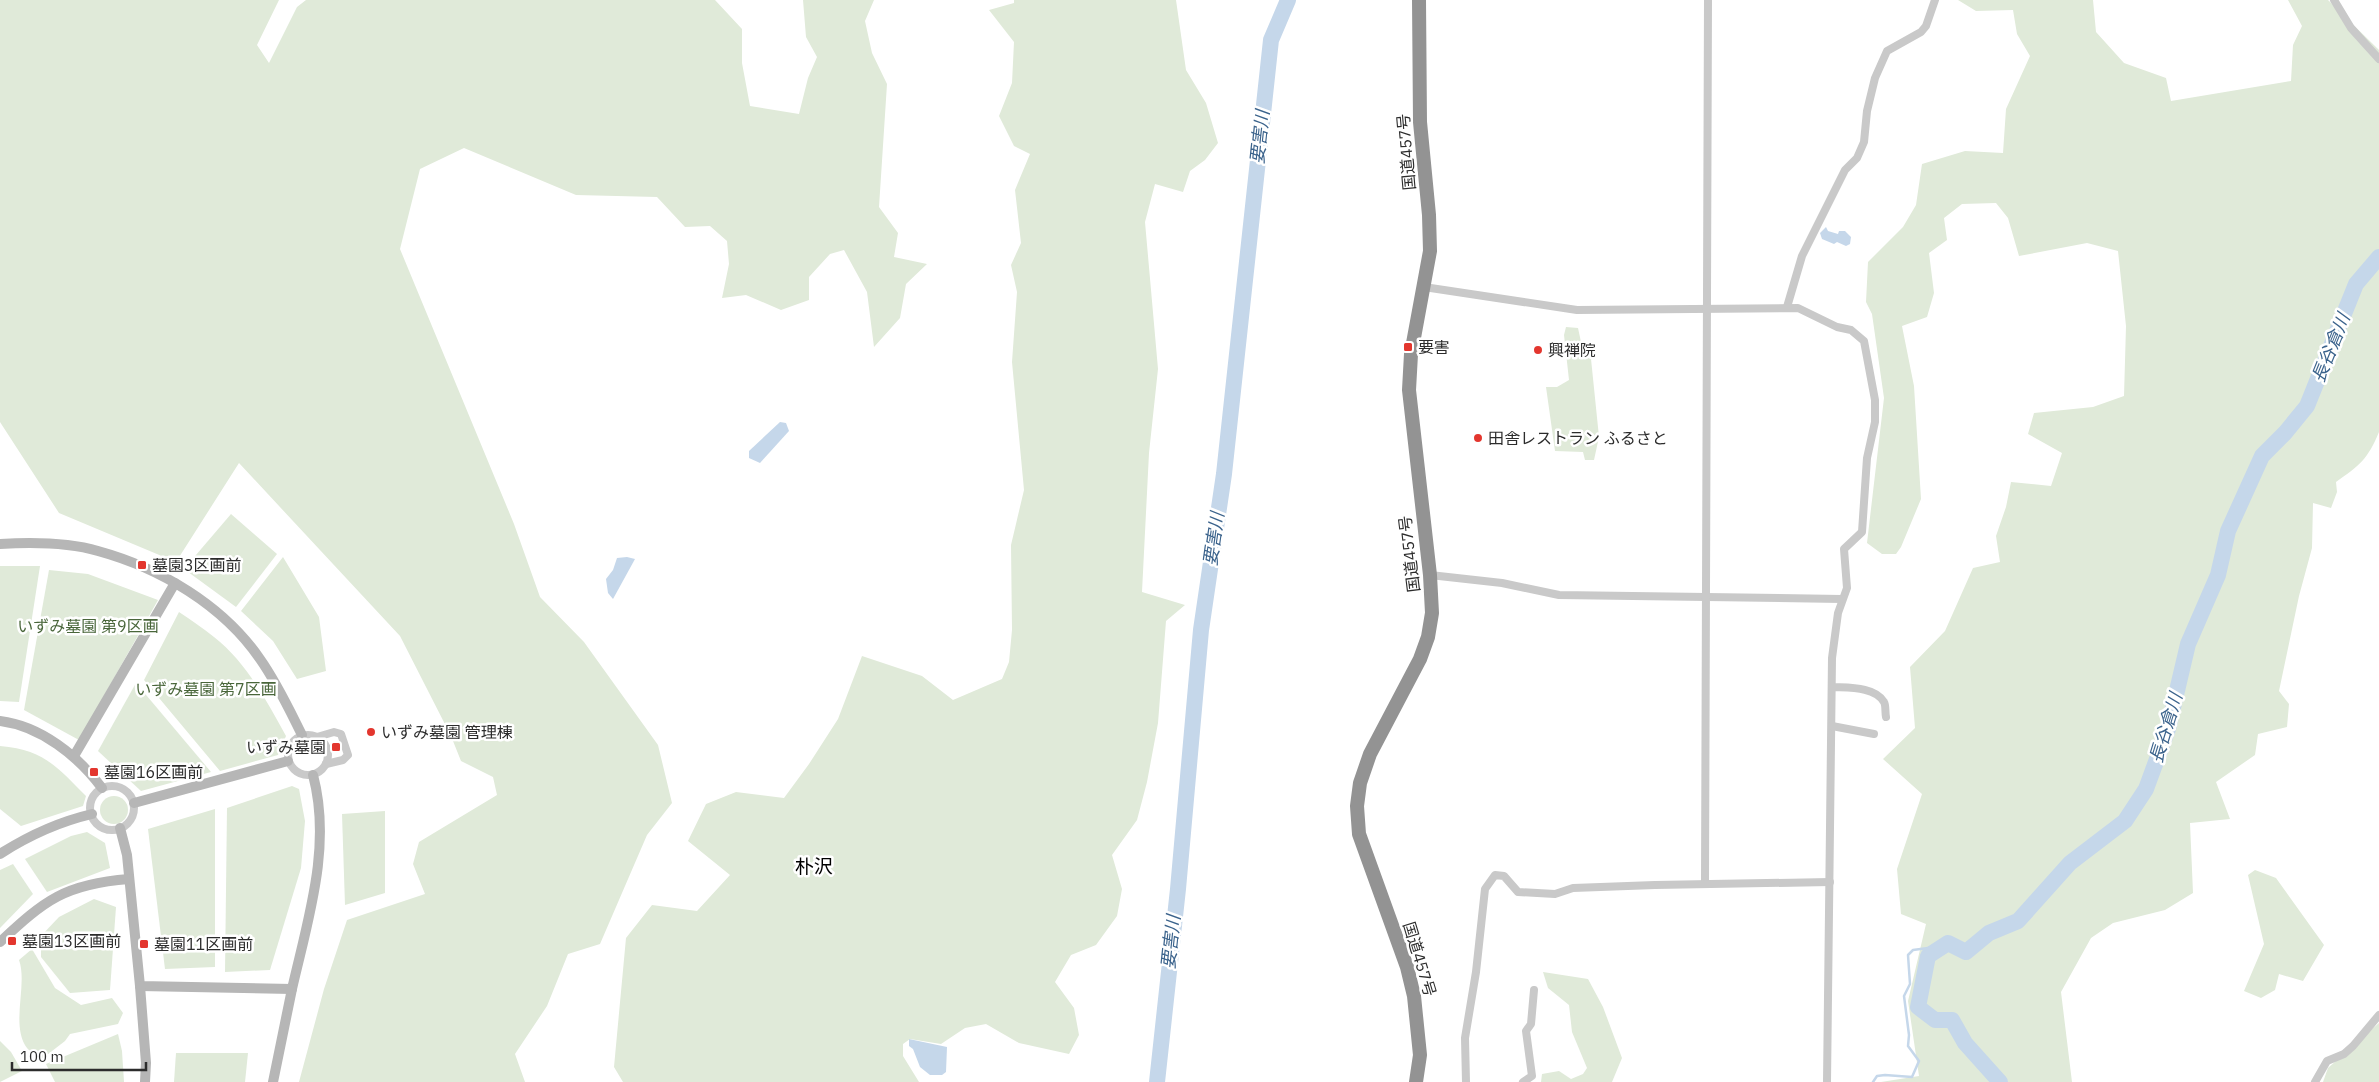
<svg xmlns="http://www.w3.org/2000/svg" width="2379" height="1082" viewBox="0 0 2379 1082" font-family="'IBM Plex Sans','Noto Sans JP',sans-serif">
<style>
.green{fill:#e0ead9}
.water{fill:#c5d7ea}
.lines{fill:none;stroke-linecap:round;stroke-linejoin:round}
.stream{stroke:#c5d7ea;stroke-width:2.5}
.river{stroke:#c5d7ea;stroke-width:16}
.street{stroke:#c9c9c9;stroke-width:8}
.secondary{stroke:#b6b6b6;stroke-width:10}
.highway{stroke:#939393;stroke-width:14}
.poi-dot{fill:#e3362e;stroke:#fff;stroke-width:2}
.labels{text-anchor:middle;stroke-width:5;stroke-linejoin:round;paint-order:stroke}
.street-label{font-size:16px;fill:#2c2c2c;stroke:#fff}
.poi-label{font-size:16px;fill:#2c2c2c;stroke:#fff;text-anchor:start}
.park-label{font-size:16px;fill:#49663a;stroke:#fff}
.water-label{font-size:18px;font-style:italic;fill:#3b638c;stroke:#fff}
.quarter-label{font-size:19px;fill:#000;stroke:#fff}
</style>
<rect width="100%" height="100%" fill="#fff"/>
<g class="green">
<polygon points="0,0 279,0 257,45 269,63 297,7 306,0 715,0 742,29 742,63 750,106 799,114 808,78 817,57 806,37 803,0 874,0 865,21 872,53 887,84 879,207 898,233 894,257 927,264 906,284 900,318 874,347 867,292 844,250 830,254 809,277 809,300 781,310 746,295 722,298 729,264 727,241 710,226 685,227 657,197 576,195 464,148 420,169 400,249 514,524 540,597 584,642 658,745 672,803 647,835 600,944 568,954 547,1006 515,1054 525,1082 299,1082 324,989 347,920 425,894 413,864 419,842 497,795 493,777 461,761 451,736 400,636 239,463 176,562 59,513 0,422"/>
<polygon points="1014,0 1176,0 1186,70 1206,103 1218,143 1205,160 1190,171 1183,192 1155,184 1145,222 1158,369 1149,453 1142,592 1185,605 1166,621 1158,723 1147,782 1137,820 1112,855 1122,889 1117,916 1096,945 1071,955 1055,982 1074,1008 1079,1035 1069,1054 1019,1043 986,1024 965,1028 941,1044 910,1039 903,1044 903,1056 919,1082 623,1082 614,1067 626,938 652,905 697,911 730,875 688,841 706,804 736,792 784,798 809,764 838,719 862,656 922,676 953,700 1002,679 1009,662 1012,630 1011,545 1024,490 1012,362 1017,292 1011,265 1021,243 1015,190 1030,154 1014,146 999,116 1012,83 1014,42 989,10 1014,3"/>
<path d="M1958,0H2093L2096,32L2124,63L2166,78L2171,101L2291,81L2293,45L2302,26L2288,0H2328L2379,50V432C2368,459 2359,466 2336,482L2337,492L2331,508L2313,503L2312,548L2299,596L2279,691L2289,704L2287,727L2258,734L2255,755L2216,782L2230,819L2190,823L2193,893L2165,910L2113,923L2091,938L2061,992L2072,1082H1881L1919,1076L1908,1001L1926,924L1901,914L1897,869L1922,794L1883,759L1915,728L1910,667L1945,631L1973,568L2000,562L1996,536L2006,507L2011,482L2051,486L2062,453L2028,434L2034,413L2093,407L2124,396L2126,326L2118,251L2087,243L2019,256L2008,218L1996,203L1962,204L1944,218L1947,240L1929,253L1934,293L1927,317L1902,326L1914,386L1921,499L1901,547L1896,554H1882L1867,543L1884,398L1872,314L1866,302L1868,262L1903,227L1916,205L1922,164L1965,151L2003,153L2006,109L2030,56L2017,34L2013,10L1976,11Z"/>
<polygon points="1566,327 1578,328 1581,342 1584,342 1585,349 1590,349 1599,437 1594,460 1585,460 1583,452 1555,451 1546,387 1557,387 1569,380 1564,335"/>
<polygon points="231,514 277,554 236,607 184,569"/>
<polygon points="283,557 319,617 326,671 297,679 273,641 241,611"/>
<polygon points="0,566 40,566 19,702 0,701"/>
<polygon points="49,570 88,574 158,600 79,740 24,710"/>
<path d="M179,612C191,620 203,628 214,637C246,662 267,701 286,736L278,755L220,771L144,680Z"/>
<polygon points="136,683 211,772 141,791 98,751"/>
<path d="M0,746C44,750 56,766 86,796L83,806L21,826L0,809Z"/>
<polygon points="292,786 299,789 305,821 301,868 270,970 225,972 227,808"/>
<circle cx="114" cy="810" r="14"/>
<polygon points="215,809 215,967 165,969 148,829"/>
<polygon points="385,811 385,893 345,905 342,814"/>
<polygon points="87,832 105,843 110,868 47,892 25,859 71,836"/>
<polygon points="13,864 33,894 0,928 0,870"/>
<polygon points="2255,870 2276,878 2324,945 2303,981 2279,974 2275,990 2261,998 2244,991 2264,944 2248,875"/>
<polygon points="94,899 116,907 110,990 70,993 41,957 41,936 59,917"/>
<path d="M32,949L55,988L81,1005L112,998L123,1013L118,1024L70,1034L65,1041L43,1058C38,1055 30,1052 27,1048C10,1025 28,985 19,960Z"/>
<polygon points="1543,972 1588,979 1603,1007 1622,1058 1612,1082 1541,1082 1542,1074 1559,1071 1571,1079 1583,1074 1587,1068 1572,1032 1569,1005 1548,988"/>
<polygon points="2379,1023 2379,1082 2323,1082 2328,1068"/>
<polygon points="118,1034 122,1051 124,1082 55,1082 46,1064"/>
<polygon points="0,1041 11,1052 22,1071 0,1082"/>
<polygon points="176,1053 248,1053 245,1082 174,1082"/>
</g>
<g class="water">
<polygon points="1826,227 1828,231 1838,234 1839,231 1845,231 1851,237 1850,244 1846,246 1837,242 1834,244 1822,239 1820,233"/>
<polygon points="780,422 786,423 789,431 760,463 749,458 749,451"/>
<polygon points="627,557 635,559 613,599 608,593 606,579 613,570 617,558"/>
<polygon points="909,1039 947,1047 946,1072 942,1075 930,1075 920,1067 913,1049 909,1046"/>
</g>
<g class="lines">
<polyline class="stream" points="1873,1082 1877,1076 1885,1075 1912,1077 1919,1061 1908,1046 1909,1035 1904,996 1910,984 1908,955 1913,950 1943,946"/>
<g class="river">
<polyline points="1157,1082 1178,889 1201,630 1224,474 1271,40 1288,0"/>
<polyline points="2000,1082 1965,1043 1952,1020 1935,1020 1918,1007 1928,956 1948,943 1966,952 1989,933 2018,921 2070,863 2125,821 2146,789 2168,729 2188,644 2218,575 2228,531 2262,456 2285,433 2307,406 2356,284 2379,257"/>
</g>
<g class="street">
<polyline points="2334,0 2351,28 2379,59"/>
<polyline points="1424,287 1577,310 1798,308 1837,327 1851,330 1864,341 1875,400 1875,422 1867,458 1862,532 1844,549 1847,588 1838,613 1832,658 1827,1082"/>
<polyline points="1787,307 1802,256 1845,170 1857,158 1864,142 1867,111 1875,78 1887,51 1921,32 1926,26 1935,0"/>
<polyline points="1430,575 1502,583 1559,595 1842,599"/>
<path d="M1832,687C1847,688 1875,686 1884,702C1886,705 1885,713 1886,717"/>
<polyline points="1832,726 1874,734"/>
<circle cx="308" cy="755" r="20"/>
<polyline points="317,737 334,732 341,734 348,755 343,760 326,764"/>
<circle cx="112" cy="808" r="22"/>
<polyline points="1705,883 1708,0"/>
<polyline points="1466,1082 1465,1038 1476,972 1485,889 1495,875 1504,876 1518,892 1555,894 1573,888 1655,885 1830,882"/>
<polyline points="1523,1082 1532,1076 1526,1031 1531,1024 1534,990"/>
<polyline points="2315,1082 2327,1061 2344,1054 2353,1046 2379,1015"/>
</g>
<g class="secondary">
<path d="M0,544C33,542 67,542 98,551C160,568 223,605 260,659C277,683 289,709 302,735"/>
<path d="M0,721C41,726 78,756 102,788"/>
<polyline points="74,756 175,583"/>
<polyline points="134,803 288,761"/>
<path d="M120,828L127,855L140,986L292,989C308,919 332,846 313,775"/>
<path d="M0,854C28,836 58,822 92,814"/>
<path d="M0,942C45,900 65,884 129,879"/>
<polyline points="140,986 146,1063 145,1082"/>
<polyline points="273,1082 292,989"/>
</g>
<polyline class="highway" points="1416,1082 1420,1055 1414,996 1407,967 1359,834 1357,806 1360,783 1370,754 1420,659 1428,637 1432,613 1430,575 1409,390 1411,354 1430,251 1429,215 1420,122 1419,0"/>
</g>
<g class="poi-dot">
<rect x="1403" y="342" width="10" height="10" rx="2.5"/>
<circle cx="1538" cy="350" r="5"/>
<circle cx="1478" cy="438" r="5"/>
<rect x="137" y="560" width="10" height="10" rx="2.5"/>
<circle cx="371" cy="732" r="5"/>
<rect x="331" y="742" width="10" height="10" rx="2.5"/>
<rect x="89" y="767" width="10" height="10" rx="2.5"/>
<rect x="7" y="936" width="10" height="10" rx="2.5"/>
<rect x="139" y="939" width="10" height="10" rx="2.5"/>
</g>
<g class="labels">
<g class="street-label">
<text transform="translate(1406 152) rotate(-95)" y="6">国道457号</text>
<text transform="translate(1409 554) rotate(-97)" y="6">国道457号</text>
<text transform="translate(1420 959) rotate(73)" y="6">国道457号</text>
</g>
<g class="poi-label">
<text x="1418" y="353">要害</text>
<text x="1548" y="356">興禅院</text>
<text x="1488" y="444">田舎レストラン ふるさと</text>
<text x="152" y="571">墓園3区画前</text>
<text x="381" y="738">いずみ墓園 管理棟</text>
<text x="326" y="753" text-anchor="end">いずみ墓園</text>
<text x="104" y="778">墓園16区画前</text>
<text x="22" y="947">墓園13区画前</text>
<text x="154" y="950">墓園11区画前</text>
</g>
<g class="park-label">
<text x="88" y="632">いずみ墓園 第9区画</text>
<text x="206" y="695">いずみ墓園 第7区画</text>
</g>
<g class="water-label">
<text transform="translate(1260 137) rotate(-84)" y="6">要害川</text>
<text transform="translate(2331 348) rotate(-68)" y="6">長谷倉川</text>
<text transform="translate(1214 539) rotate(-82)" y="6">要害川</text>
<text transform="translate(2166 728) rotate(-73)" y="6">長谷倉川</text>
<text transform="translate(1171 942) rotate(-84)" y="6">要害川</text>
</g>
<g class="quarter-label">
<text x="814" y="873">朴沢</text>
</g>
</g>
<path d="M12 1062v8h134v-8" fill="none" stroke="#2c2c2c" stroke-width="2.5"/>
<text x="20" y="1062" font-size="15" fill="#2c2c2c" stroke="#ffffff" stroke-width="4" paint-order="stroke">100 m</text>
</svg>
